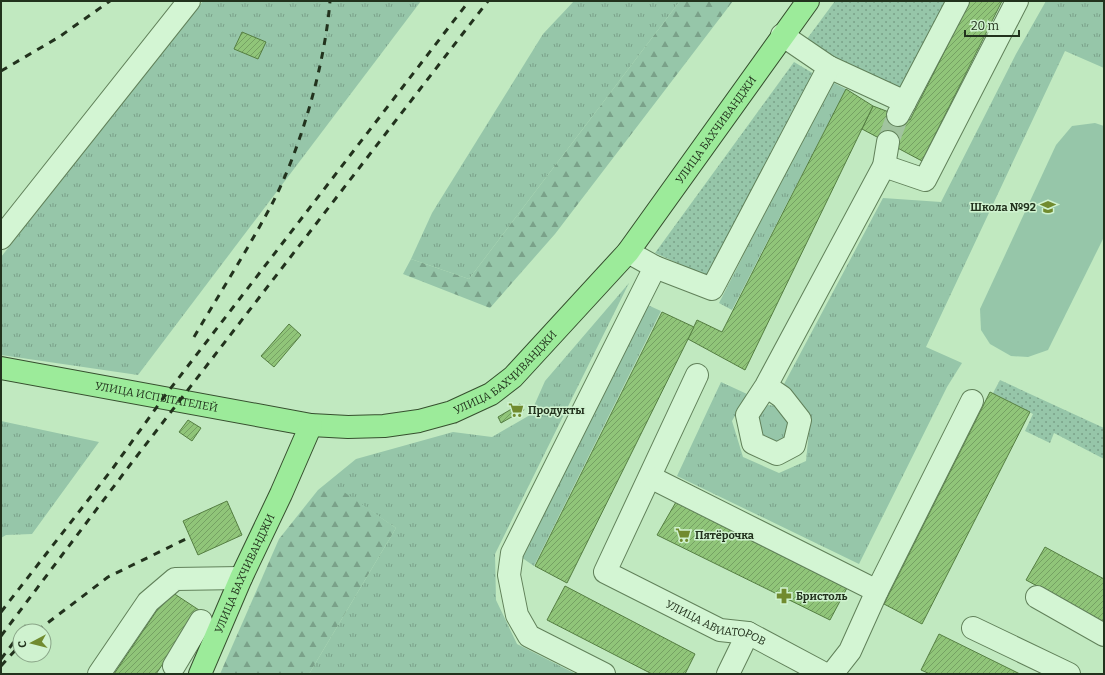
<svg xmlns="http://www.w3.org/2000/svg" width="1105" height="675" viewBox="0 0 1105 675" font-family="Bitter,serif">
<style>
.grass{fill:url(#grass-tufts)}
.forest{fill:url(#forest-firs)}
.park{fill:url(#park-dots)}
.pitch{fill:#96c6a9}
.building{fill:url(#building-hatch);stroke:#557e42}
.lines{fill:none;stroke-linecap:round;stroke-linejoin:round}
.minor-tunnel{stroke:#a1c49f;stroke-width:22;stroke-dasharray:22 11;stroke-linecap:butt}
.minor-casing{stroke:#61815a;stroke-width:24}
.major-casing{stroke:#364f2e;stroke-width:24}
.minor{stroke:#d3f5d3;stroke-width:22}
.major{stroke:#9ceb9a;stroke-width:22}
.rail{stroke:#22321d;stroke-width:3;stroke-dasharray:7 7;stroke-linecap:butt}
.labels{text-anchor:middle;stroke-width:3;stroke-linejoin:round;paint-order:stroke}
.street-label{font-size:11px;fill:#22321d;stroke:#cff2cf}
.poi-label{font-size:11px;font-weight:bold;fill:#22321d;stroke:#cff2cf;text-anchor:start}
</style>
<defs>
<pattern id="grass-tufts" width="24" height="20" patternUnits="userSpaceOnUse"><rect width="24" height="20" fill="#96c6a9"/><path d="M3 7l-1-3M5 7V3M7 7l1-3M15 17l-1-3M17 17v-4M19 17l1-3" fill="none" stroke="#7aa189"/></pattern>
<pattern id="forest-firs" width="22" height="20" patternUnits="userSpaceOnUse"><rect width="22" height="20" fill="#96c6a9"/><path d="M5 1l3.5 6h-7zM16 11l3.5 6h-7z" fill="#7aa189"/></pattern>
<pattern id="park-dots" width="8" height="8" patternUnits="userSpaceOnUse"><rect width="8" height="8" fill="#96c6a9"/><path d="M2 2h.1M6 6h.1" fill="none" stroke="#7aa189" stroke-width="1.8" stroke-linecap="round"/></pattern>
<pattern id="building-hatch" width="6" height="6" patternUnits="userSpaceOnUse"><rect width="6" height="6" fill="#90c579"/><path d="M-1 1l2-2M0 6l6-6M5 7l2-2" fill="none" stroke="#75a163"/></pattern>
</defs>
<rect width="100%" height="100%" fill="#c1e9c0"/>
<g class="grass">
<polygon points="203,1 421,1 138,375 1,355 1,257"/>
<polygon points="574,1 680,1 469,279 411,259 432,213 543,34"/>
<polygon points="1046,1 1104,1 1104,68 1065,51 926,347 962,363 947,387 859,564 677,476 721,382 747,394 732,421 743,457 779,473 806,461 810,421 783,386 883,198 941,202 1016,54"/>
<polygon points="832,82 846,89 732,310 719,303"/>
<polygon points="629,283 495,554 496,600 517,644 576,674 309,674 396,528 341,491 318,490 356,459 453,432 492,437 530,415 545,381"/>
<polygon points="641,302 661,311 534,566 515,553"/>
<polygon points="768,405 779,406 795,426 791,448 756,445 759,409"/>
<polygon points="1,421 99,442 32,534 6,535 1,538"/>
</g>
<g class="forest">
<polygon points="680,1 733,1 555,234 490,308 403,274 411,259 469,279"/>
<polygon points="318,490 341,490 396,528 309,674 220,674 279,539"/>
</g>
<g class="park">
<polygon points="835,1 955,1 905,101 801,47"/>
<polygon points="794,62 816,75 706,276 655,253"/>
<polygon points="1000,380 1104,428 1104,459 1054,433 1050,443 1025,431 1033,414 993,393"/>
</g>
<polygon class="pitch" points="1095,123 1104,126 1104,237 1048,350 1028,357 1011,356 990,344 981,330 980,309 1056,145 1072,126"/>
<g class="building">
<polygon points="970,1 1002,1 922,161 862,129 873,106 910,120"/>
<polygon points="242,32 266,42 258,59 234,49"/>
<polygon points="846,89 873,106 745,370 688,339 697,320 722,332"/>
<polygon points="662,312 694,327 567,583 535,566"/>
<polygon points="289,324 301,335 274,367 261,356"/>
<polygon points="990,392 1030,412 922,624 884,604"/>
<polygon points="520,404 524,410 501,423 498,417"/>
<polygon points="188,420 201,428 192,441 179,432"/>
<polygon points="227,501 242,535 198,555 183,521"/>
<polygon points="676,502 848,586 830,620 657,535"/>
<polygon points="1045,547 1104,579 1104,622 1026,580"/>
<polygon points="565,586 695,654 685,674 652,674 547,620"/>
<polygon points="170,591 199,610 156,674 114,674"/>
<polygon points="939,634 1020,674 930,674 921,670"/>
</g>
<g class="lines">
<polyline class="minor-tunnel" points="888,142 898,115"/>
<g class="minor-casing">
<g id="minor">
<polyline points="782,35 829,67 905,102 898,115"/>
<polyline points="905,102 958,1"/>
<polyline points="884,166 925,180 1017,1"/>
<polyline points="1,238 189,1"/>
<polyline points="655,267 712,289 829,67"/>
<path id="s1" d="M697,375L605,572L720,630L748,633L825,674"/>
<polyline points="766,386 782,397 800,420 794,445 777,454 753,443 747,415 766,386 884,166 888,142"/>
<polyline points="650,477 877,591"/>
<polyline points="1037,597 1104,635"/>
<polyline points="973,628 1069,674"/>
<polyline points="174,666 201,621"/>
<polyline points="99,674 148,602 175,579 241,578"/>
<polyline points="604,674 529,636 517,615 509,575 512,553 655,267 628,252"/>
<polyline points="728,674 748,633"/>
<polyline points="832,674 850,651 877,591 972,401"/>
</g>
</g>
<g class="major-casing">
<g id="major">
<path id="s2" d="M1,368L311,425L348,427L384,426L419,421L452,412L491,394L513,377L628,252L808,1"/>
<path id="s3" d="M200,674L241,578L281,494L311,425"/>
</g>
</g>
<use href="#minor" class="minor"/>
<use href="#major" class="major"/>
<g class="rail">
<polyline points="1,71 59,37 110,1"/>
<path d="M194,337C220,293 248,249 272,204C301,148 325,64 330,1"/>
<polyline points="1,612 113,468 164,397 469,1"/>
<polyline points="22,631 27,624"/>
<polyline points="37,631 108,577 190,537"/>
<polyline points="1,636 130,465 488,1"/>
<polyline points="1,659 20,634"/>
<polyline points="1,666 20,645"/>
</g>
</g>
<defs>
<g id="school-bare" transform="scale(1.2)"><path d="M0-5L7-2L0 1L-7-2ZM-4 1L0 2.5L4 1V4Q0 6-4 4Z" fill="#718b2f" stroke="#cff2cf" stroke-width="2.5" paint-order="stroke"/></g>
<g id="supermarket-bare" transform="scale(1.2)"><path d="M-6-5.5h2.5l.6 2H6L4.5 2H-2.5L-4.4-4H-6ZM-1.5 3.2a1.3 1.3 0 1 0 .1 0ZM3 3.2a1.3 1.3 0 1 0 .1 0Z" fill="#718b2f" stroke="#cff2cf" stroke-width="2.5" paint-order="stroke"/></g>
<g id="pharmacy-bare" transform="scale(1.2)"><path d="M-2-6h4v4h4v4h-4v4h-4v-4h-4v-4h4Z" fill="#718b2f" stroke="#cff2cf" stroke-width="2.5" paint-order="stroke"/></g>
</defs>
<g fill-rule="evenodd">
<use href="#school-bare" x="1048" y="207"/>
<use href="#supermarket-bare" x="516" y="410"/>
<use href="#supermarket-bare" x="683" y="535"/>
<use href="#pharmacy-bare" x="784" y="596"/>
</g>
<g class="labels">
<g class="street-label">
<text dy="4" stroke="none"><textPath href="#s2" startOffset="849">УЛИЦА БАХЧИВАНДЖИ</textPath></text>
<text dy="4" stroke="none"><textPath href="#s2" startOffset="525">УЛИЦА БАХЧИВАНДЖИ</textPath></text>
<text dy="4" stroke="none"><textPath href="#s2" startOffset="158">УЛИЦА ИСПЫТАТЕЛЕЙ</textPath></text>
<text dy="4" stroke="none"><textPath href="#s3" startOffset="110">УЛИЦА БАХЧИВАНДЖИ</textPath></text>
<text dy="4" stroke="none"><textPath href="#s1" startOffset="340">УЛИЦА АВИАТОРОВ</textPath></text>
</g>
<g class="poi-label">
<text x="1036" y="211" text-anchor="end">Школа №92</text>
<text x="528" y="414">Продукты</text>
<text x="695" y="539">Пятёрочка</text>
<text x="796" y="600">Бристоль</text>
</g>
</g>
<rect width="1105" height="675" fill="none" stroke="#22321d" stroke-width="4"/>
<g transform="translate(32 643) rotate(263)"><circle r="19" fill="#cff2cf" stroke="#8aa588"/>
<path d="M0-3L7 15L0 10L-7 15Z" fill="#718b2f"/>
<text y="-6" font-size="11" font-weight="bold" text-anchor="middle" fill="#22321d">С</text>
</g>
<path d="M965 30v6h54v-6" fill="none" stroke="#22321d" stroke-width="2"/>
<text x="971" y="30" font-size="12" fill="#22321d" stroke="#cff2cf" stroke-width="3" paint-order="stroke">20 m</text>
</svg>
